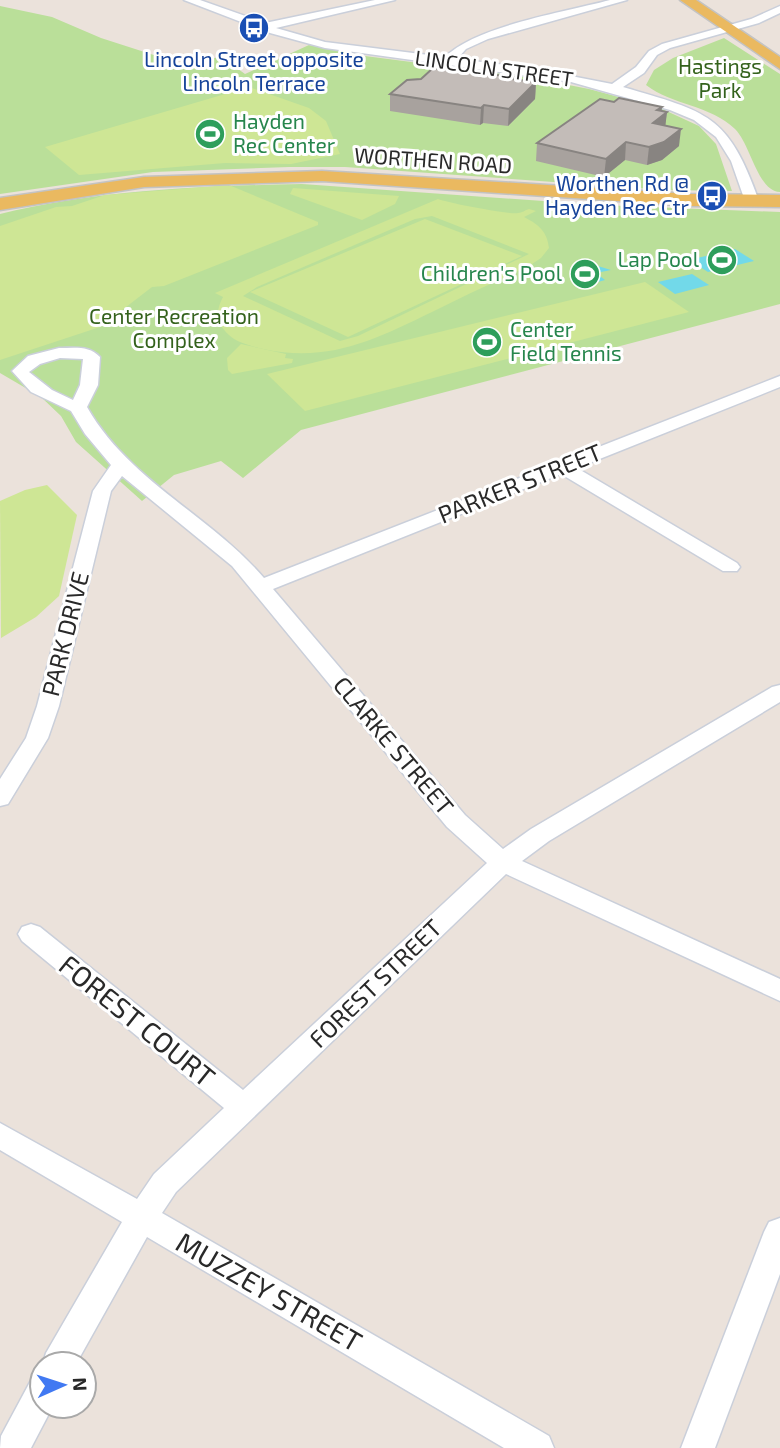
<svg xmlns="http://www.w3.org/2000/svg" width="780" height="1448" viewBox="0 0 780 1448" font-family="'Exo 2',sans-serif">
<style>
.green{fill:#badf99}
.pitch{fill:#cee695;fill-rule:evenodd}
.water{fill:#72d9e9}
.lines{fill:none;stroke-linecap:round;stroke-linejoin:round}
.minor-casing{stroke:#cacfda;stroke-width:3}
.major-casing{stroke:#c3c3c3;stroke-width:3}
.minor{fill:#fff;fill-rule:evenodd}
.major{fill:#eab960;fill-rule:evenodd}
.wall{fill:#a8a29e}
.shaded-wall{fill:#888481}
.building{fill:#c3bcb8;stroke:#888481;stroke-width:2}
.labels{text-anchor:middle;stroke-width:6;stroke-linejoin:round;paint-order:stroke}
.far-transit-label{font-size:21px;fill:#164399;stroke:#fff}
.far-park-label{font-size:21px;fill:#34621c;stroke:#fff}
.far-street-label{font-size:21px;fill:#292929;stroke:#fff}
.far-leisure-label{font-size:21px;fill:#27864d;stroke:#fff;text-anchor:start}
.street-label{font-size:24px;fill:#292929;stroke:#fff}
.near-street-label{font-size:28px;fill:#292929;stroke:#fff}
</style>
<rect width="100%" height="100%" fill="#ebe2db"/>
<g class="green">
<polygon points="0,6 52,17 101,38 191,67 220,56 245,74 309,45 365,56 528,77 589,89 660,108 699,126 716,144 732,191 665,190 345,167 289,167 153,172 0,194"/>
<path d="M724,38L780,74V192C758,192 751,145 735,129C710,105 672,105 646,85L654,70L673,58Z"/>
<path d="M302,184L600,205L780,212V304L301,430L243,478L221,461L174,475L142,501L76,442L61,416L41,397L0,373V214C98,190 202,186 302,184Z"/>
</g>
<g class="pitch">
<polygon points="249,87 309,108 326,121 340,154 291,164 225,163 79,175 45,147"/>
<polygon points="229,185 318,222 318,225 164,286 152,287 100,327 0,360 0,226 56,207 72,206 105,195"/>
<polygon points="293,188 399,196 395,204 362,220 290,194"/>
<path d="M438,199C448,203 511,215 518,213C522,213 525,210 529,209L536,211L524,217C539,225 547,231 549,248L541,258L529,266C496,281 464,296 432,312C374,340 329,363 263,349C252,346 237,343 229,335C216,323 215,312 223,297L215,293ZM432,216L529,254L358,336L340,341L243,296L257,287L415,219Z"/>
<polygon points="425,219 522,256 348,337 250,292"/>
<polygon points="645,282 689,312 305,411 267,374"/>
<polygon points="241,344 286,354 285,358 293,359 292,363 232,374 228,370 227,358"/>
<polygon points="47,485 77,515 59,596 36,617 1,638 0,501 25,490"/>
</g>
<g class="water">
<polygon points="735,249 754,261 708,272 689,260"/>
<polygon points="588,263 611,270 596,273 605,280 587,285 572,272 576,266"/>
<polygon points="692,274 709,285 675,294 658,282"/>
</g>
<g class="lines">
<g class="minor-casing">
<g id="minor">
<path d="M184,0H200L265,23L375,0H395L276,28L325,42L445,57C476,26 565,12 610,0H627L488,39L466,49L457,59L530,68L612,84L636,67L649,51L662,44L751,19L780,6V13L759,23L670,48L657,55L644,73L623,87C708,112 728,114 759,201L752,205L745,201L731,161L716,137L694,120L670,110L571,82L325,48L270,33Z"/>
<path d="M59,348C74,348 89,345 100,357L98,385L87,407C129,481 210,515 264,578L780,376V387L577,468L737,563L740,567L737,571H723L561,474L273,589L465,815L503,849L531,829L772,687L780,685V702L549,841L522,861L780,979V1001L506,874L176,1192L162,1213L549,1436L554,1448H504L147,1237L76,1364L42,1366L46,1353L122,1222L0,1150V1123L137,1199L154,1174L224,1108L22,941L18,934L22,927L31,924L40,927L243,1090L487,863L447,827L232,566L122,476L111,491L59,706L48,738L8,804L0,806V779L26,738L37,706L93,491L111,465L85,434L71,411L31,392L12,371L28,356ZM60,358L83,359L80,385L73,400L52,390L29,372L40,364Z"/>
<polygon points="780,1218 780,1274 715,1448 681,1448 764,1232 769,1222"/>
<polygon points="42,1377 42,1406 53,1406 31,1448 0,1448 1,1436 30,1382"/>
</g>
</g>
<g class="major-casing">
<g id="major">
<polygon points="680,0 696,0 780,57 780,69"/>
<polygon points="322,171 691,194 780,195 780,207 691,206 322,181 144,187 0,210 0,198 144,177"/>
</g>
</g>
<use href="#minor" class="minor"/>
<use href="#major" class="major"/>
</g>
<g class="wall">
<polygon points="514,79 536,82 535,99 508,126 483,123 480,125 390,111 390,94"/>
<polygon points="661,111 667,112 665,125 679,146 662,160 647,165 625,160 604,177 536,161 537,143"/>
</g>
<g class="shaded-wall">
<polygon points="536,82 535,99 508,126 509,109"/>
<polygon points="484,105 483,123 480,125 481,108"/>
<polygon points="662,107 661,117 667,112 665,129 653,123 657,110"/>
<polygon points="681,129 679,146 662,160 647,165 649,147"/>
<polygon points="626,142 625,160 604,177 606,159"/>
</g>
<g class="building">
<polygon points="433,68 514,77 512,79 536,82 509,109 484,105 481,108 390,94 407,80 421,79"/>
<polygon points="619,98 662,107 657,110 667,112 653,123 681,129 664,142 649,147 626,142 606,159 537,143 600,99 614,102"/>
</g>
<defs>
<g id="bus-disc" transform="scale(1.575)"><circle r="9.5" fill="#1a4fb4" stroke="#fff"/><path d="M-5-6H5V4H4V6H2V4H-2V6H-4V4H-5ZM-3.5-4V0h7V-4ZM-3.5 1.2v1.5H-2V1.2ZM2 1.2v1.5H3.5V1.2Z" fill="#fff"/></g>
<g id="stadium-disc" transform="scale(1.575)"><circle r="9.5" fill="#2e9e5b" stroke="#fff"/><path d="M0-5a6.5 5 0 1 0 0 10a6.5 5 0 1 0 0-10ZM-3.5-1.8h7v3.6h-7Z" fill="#fff"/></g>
</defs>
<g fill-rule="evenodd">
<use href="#bus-disc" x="254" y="28"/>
<use href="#stadium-disc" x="210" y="134"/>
<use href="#bus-disc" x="712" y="196"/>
<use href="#stadium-disc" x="722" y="260"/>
<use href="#stadium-disc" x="585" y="274"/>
<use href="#stadium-disc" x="487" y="342"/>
</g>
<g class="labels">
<g class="far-transit-label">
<text x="254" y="67">Lincoln Street opposite<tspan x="254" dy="24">Lincoln Terrace</tspan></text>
<text x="689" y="191" text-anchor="end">Worthen Rd @<tspan x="689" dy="24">Hayden Rec Ctr</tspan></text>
</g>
<g class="far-park-label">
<text x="720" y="74">Hastings<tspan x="720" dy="24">Park</tspan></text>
<text x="174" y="324">Center Recreation<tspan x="174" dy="24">Complex</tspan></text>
</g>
<g class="far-street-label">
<text transform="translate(494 69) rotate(8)" y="7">LINCOLN STREET</text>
<text transform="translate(433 161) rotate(4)" y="7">WORTHEN ROAD</text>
</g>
<g class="far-leisure-label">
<text x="233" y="129">Hayden<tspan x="233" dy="24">Rec Center</tspan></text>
<text x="699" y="267" text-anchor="end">Lap Pool</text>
<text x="562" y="281" text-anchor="end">Children's Pool</text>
<text x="510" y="337">Center<tspan x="510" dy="24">Field Tennis</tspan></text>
</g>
<g class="street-label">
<text transform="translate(520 484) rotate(-22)" y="8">PARKER STREET</text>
<text transform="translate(66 634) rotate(-76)" y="8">PARK DRIVE</text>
<text transform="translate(393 746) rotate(50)" y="8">CLARKE STREET</text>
<text transform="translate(376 984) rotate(-44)" y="8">FOREST STREET</text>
</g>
<g class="near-street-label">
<text transform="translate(137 1021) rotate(39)" y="10">FOREST COURT</text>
<text transform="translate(269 1292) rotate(30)" y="10">MUZZEY STREET</text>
</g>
</g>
<g transform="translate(63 1385) rotate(87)"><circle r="33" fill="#ffffff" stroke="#a9a9a9" stroke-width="2"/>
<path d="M0-5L12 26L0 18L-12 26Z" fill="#4179f2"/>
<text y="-10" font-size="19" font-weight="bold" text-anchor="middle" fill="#292929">N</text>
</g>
</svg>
